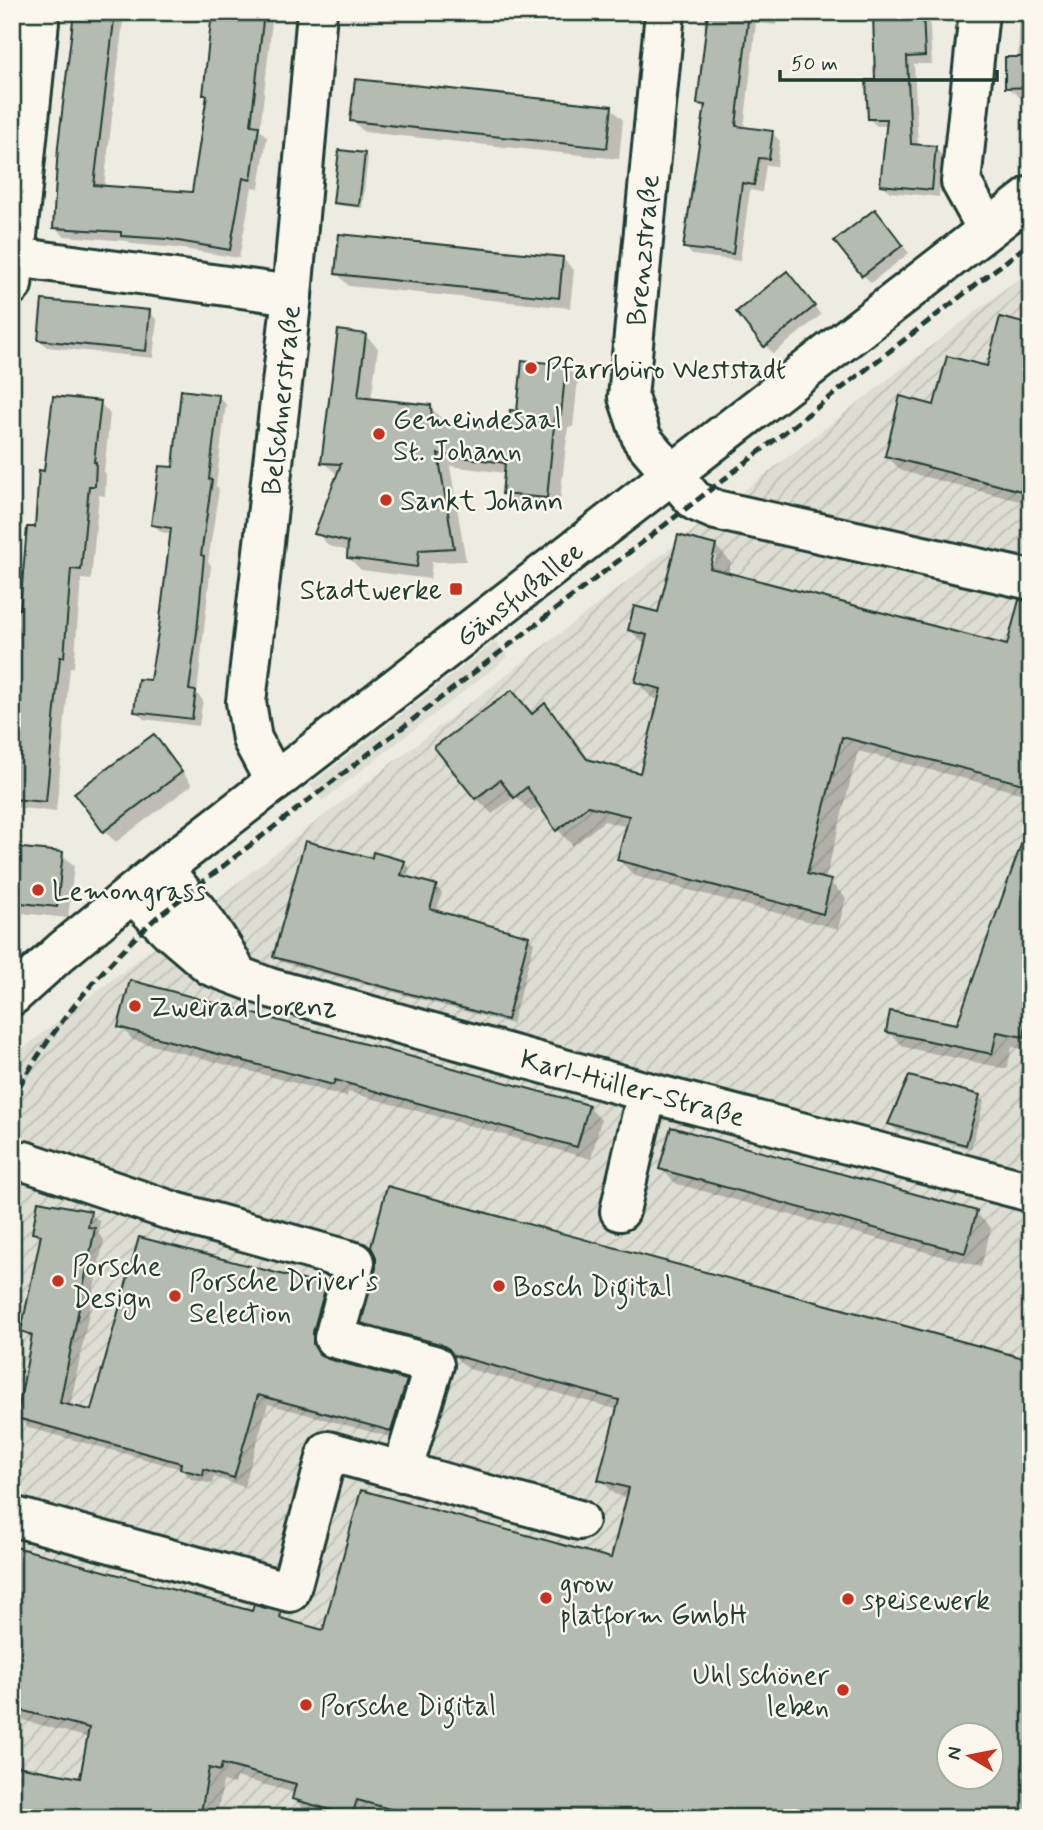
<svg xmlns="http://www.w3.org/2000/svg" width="1043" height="1830" viewBox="0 0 1043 1830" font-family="Mynerve,sans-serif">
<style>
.built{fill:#ddddd2}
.industrial{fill:url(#industrial-furrows);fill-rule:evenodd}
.shadow{fill:#0003;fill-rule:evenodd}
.building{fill:#b4bbb0;stroke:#1f3d34;stroke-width:2;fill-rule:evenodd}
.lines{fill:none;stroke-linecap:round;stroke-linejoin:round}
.minor-casing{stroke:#1f3d34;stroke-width:44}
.minor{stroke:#fbf7ec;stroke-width:38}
.rail{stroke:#1f3d34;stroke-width:5;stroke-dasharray:10 5;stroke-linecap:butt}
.poi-dot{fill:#c8321e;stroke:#fbf7ec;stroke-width:2.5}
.labels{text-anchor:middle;stroke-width:5;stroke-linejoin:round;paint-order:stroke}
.street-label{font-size:28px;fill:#1f3d34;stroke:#fbf7ec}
.poi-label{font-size:28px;fill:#1f3d34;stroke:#fbf7ec;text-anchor:start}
</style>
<defs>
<pattern id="industrial-furrows" width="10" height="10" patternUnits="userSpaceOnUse" patternTransform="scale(1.75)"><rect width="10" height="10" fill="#ddddd2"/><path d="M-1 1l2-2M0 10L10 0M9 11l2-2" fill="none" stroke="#bdbfb5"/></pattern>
</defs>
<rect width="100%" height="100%" fill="#eeece1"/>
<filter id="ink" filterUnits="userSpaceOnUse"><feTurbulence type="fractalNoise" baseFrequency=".0143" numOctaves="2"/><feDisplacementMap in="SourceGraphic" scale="14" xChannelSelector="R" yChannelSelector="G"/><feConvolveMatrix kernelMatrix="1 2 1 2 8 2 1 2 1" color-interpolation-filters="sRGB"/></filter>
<g filter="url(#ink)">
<polygon class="built" points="496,641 508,657 322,801 310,785"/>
<path class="industrial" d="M1031,269V1818H12V1057ZM948,1736H990V1778H948Z"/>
<g class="shadow">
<polygon points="75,12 124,12 104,187 194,194 209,98 205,94 213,12 273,12 260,130 267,137 259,188 252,187 239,258 177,248 132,244 128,241 64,236 54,227"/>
<polygon points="706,12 777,12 776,25 756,23 744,129 772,133 780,141 777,166 766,165 762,192 750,190 740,261 692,255 685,247 706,110 699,103 707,31 704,27"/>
<polygon points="883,12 929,12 932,64 914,64 918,146 935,148 943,156 939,197 890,192 882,184 888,126 877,126 869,119 877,81"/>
<polygon points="1020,12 1031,12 1031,99 1023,100 1007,87 1018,59"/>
<polygon points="611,108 623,120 619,159 364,132 352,120"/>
<polygon points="365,155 368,158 362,208 338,205 334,202"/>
<polygon points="883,219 909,253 871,283 863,275"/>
<polygon points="562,258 574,270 570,308 349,286 337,274"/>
<polygon points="795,281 821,315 773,354 738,312"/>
<polygon points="149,312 157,320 153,358 47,347 40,340"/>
<polygon points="1031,327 1031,504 902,471 886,456 935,407 989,368"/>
<polygon points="365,335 378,348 371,400 430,407 443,420 443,424 510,432 518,413 565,366 578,379 573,427 568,427 559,510 517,506 504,493 506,473 450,466 466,561 432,562 430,579 361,570 348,557 349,551 329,546 317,533 338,475 323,462"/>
<polygon points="218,396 226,404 216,486 219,489 208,562 211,565 197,694 203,700 199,726 144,719 136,711 151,682 172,534 161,532 153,524 174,469"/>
<polygon points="100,403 110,414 104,472 106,474 105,496 99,495 91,580 81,579 74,667 70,667 56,812 13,807 12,675 45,473"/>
<path d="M716,546L731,562L728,575L1008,648L1031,602V796L858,751L825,881L830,882L846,898L838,929L635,876L619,860L628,827L604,821L573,846L558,830L541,805L531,812L515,796L492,814L476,798L437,748L512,692L533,715L545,705L561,721L591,762L641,776L661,700L652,698L637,682L646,646L630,630L659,614ZM712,555H716L710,577L706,576Z"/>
<polygon points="154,736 165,748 192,785 116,842 104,831"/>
<polygon points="1031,821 1031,1051 1012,1047 1007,1069 904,1047 888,1031 958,1026"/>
<polygon points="12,849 62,854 74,866 68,918 12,912"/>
<polygon points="404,862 410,868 407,879 436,887 442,893 436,913 528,938 534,943 512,1024 281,962 275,956"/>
<polygon points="120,1026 588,1106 601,1120 591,1159 348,1092 347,1097 133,1040"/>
<polygon points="979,1097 984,1102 971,1149 895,1129 890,1124"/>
<polygon points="661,1169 976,1213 991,1228 981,1267 677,1184"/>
<polygon points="90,1213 100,1222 98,1234 104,1239 70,1407 92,1412 325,1288 335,1298 322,1344 324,1359 406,1382 416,1392 401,1440 268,1404 244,1487 214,1477 212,1484 191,1479 182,1469 29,1428 19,1418 33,1340 23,1330 42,1241 34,1233"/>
<path d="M363,1322L1031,1362V1818H388L371,1813L370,1818H326L308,1813L294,1799L296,1793L236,1777L234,1784L223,1781L217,1818H12L81,1780L89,1738L12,1717V1550L253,1613L281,1614L289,1623L325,1632L612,1560L629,1498L614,1494L600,1479L619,1410L469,1369L456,1358L377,1336ZM948,1736H990V1778H948Z"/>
</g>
<g class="building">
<polygon points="74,12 115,12 94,185 192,192 207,95 203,95 212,12 264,12 251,125 259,126 251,180 243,178 230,250 167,239 121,236 121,232 53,228 58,146"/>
<polygon points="708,12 749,12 736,126 773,131 769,159 759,158 754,185 742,183 733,254 683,248 705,105 697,104"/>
<polygon points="923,12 925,56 907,57 911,144 936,146 932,190 880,185 887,119 868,119 866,80 875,80 873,14"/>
<polygon points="1005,57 1031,57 1031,87 1005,88"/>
<polygon points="355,79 612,106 607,148 350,121"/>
<polygon points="339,150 365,153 359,206 333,203"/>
<polygon points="875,209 903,245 862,276 834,241"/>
<polygon points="339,234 563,257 559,298 335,274"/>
<polygon points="787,271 815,306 764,347 736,312"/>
<polygon points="42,300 150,310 146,351 38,340"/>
<polygon points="1000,317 1031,325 1031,469 1025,492 885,456 900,396 934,405 947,356 987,366"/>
<polygon points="338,330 366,334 358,397 431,405 432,421 508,430 510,410 517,411 522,360 566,365 561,415 555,415 547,498 502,494 505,463 438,454 454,548 419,550 417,567 347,558 348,542 314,534 341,464 321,463"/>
<polygon points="181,390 219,395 209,479 212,480 201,555 204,556 197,632 189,690 196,691 192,719 134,712 138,679 150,680 159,627 171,528 151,525 159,466 173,467"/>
<polygon points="53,396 101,401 94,462 96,462 95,486 89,486 81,570 71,569 64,657 60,657 46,802 12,799 12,657 16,609 20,609 27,527 35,527 39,470 44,471"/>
<polygon points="678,535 716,545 710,568 1007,645 1019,600 1031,601 1031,704 1025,726 1031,727 1031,786 842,737 807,874 831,880 823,914 617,860 629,816 588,806 556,831 527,787 514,798 500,780 475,799 434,747 512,690 532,714 545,703 587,759 640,773 661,689 635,682 647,635 628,630 634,606 658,612"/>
<polygon points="154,734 182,772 103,832 74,793"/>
<polygon points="1028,825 1031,825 1031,989 1024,1037 997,1032 992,1054 886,1032 890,1011 957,1024"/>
<polygon points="305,841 372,858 373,852 405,861 401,875 437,885 430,909 529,936 507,1020 273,957"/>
<polygon points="12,847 63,852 57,907 12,902"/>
<polygon points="130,980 589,1105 577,1147 335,1080 333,1085 118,1027"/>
<polygon points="909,1076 980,1095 966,1145 888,1124"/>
<polygon points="671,1127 977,1211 965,1253 659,1169"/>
<path d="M387,1186L1031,1360V1818H423L357,1800L352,1816L292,1799L296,1784L222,1764L220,1771L209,1768L200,1818H12V1765L80,1778L89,1728L12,1708V1546L252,1611L254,1605L281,1612L280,1618L323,1630L361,1490L611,1558L629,1488L598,1480L619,1400L453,1355L449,1349L440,1344L361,1323L376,1268V1257L371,1247ZM948,1735H990V1777H948Z"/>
<polygon points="38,1201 91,1211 88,1227 95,1228 60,1403 91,1410 139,1237 326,1286 313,1332 313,1344 319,1354 328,1359 407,1380 391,1431 258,1395 234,1478 204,1469 203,1475 180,1469 181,1463 17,1418 32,1335 21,1331 41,1235 32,1233"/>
</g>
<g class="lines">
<g class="minor-casing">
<g id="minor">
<polyline points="665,12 628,397 642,439 695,501 716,510 1031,580"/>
<polyline points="979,12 961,182 987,229"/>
<polyline points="15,257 292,295"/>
<polyline points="12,285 40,12"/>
<polyline points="275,782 252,739 246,702 292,295 317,12"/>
<path d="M162,869C191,901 219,936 237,975"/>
<polyline points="133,894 169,930 211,966 270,988 647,1092 1031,1192"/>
<polyline points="12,996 62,951 162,869 1031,196"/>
<polyline points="12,1161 24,1161 175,1212 355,1262 334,1338 434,1365 402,1472"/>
<polyline points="620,1211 647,1092"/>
<polyline points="12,1516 290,1592 328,1451 579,1520"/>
</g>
</g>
<use href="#minor" class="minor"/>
<path class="rail" d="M12,1099C50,1031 98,971 156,918L1031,242"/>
</g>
</g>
<g class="poi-dot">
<circle cx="531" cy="368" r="7"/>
<circle cx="379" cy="434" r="7"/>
<circle cx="386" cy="500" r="7"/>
<rect x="449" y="582" width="14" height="14" rx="3.5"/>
<circle cx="38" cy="890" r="7"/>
<circle cx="135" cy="1006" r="7"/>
<circle cx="58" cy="1281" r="7"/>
<circle cx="499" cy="1286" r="7"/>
<circle cx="175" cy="1296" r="7"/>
<circle cx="546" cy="1598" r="7"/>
<circle cx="848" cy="1599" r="7"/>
<circle cx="843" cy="1690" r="7"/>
<circle cx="306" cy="1705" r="7"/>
</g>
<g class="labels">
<g class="street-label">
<text transform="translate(642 250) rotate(-85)" y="10">Brenzstraße</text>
<text transform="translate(280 400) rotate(-84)" y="10">Belschnerstraße</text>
<text transform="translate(519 593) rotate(-38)" y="10">Gänsfußallee</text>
<text transform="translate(633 1087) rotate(15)" y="10">Karl-Hüller-Straße</text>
</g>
<g class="poi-label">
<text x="545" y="378">Pfarrbüro Weststadt</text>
<text x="393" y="428">Gemeindesaal<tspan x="393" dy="32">St. Johann</tspan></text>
<text x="400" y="510">Sankt Johann</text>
<text x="442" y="599" text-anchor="end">Stadtwerke</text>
<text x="52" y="900">Lemongrass</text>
<text x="149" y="1016">Zweirad Lorenz</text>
<text x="72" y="1275">Porsche<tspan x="72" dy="32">Design</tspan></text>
<text x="189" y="1290">Porsche Driver's<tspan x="189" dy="32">Selection</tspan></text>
<text x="513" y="1296">Bosch Digital</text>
<text x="560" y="1592">grow<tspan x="560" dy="32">platform GmbH</tspan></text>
<text x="862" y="1609">speisewerk</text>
<text x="829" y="1684" text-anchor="end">Uhl schöner<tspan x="829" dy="32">leben</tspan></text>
<text x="320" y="1715">Porsche Digital</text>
</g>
</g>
<rect width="1043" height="1830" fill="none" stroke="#fbf7ec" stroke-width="42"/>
<rect x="21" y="21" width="1001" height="1788" fill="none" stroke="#1f3d34" stroke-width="2.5" filter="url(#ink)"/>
<g transform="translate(970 1756) rotate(280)"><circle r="33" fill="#fbf7ec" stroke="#a3ada2" stroke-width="2"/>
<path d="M0-5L12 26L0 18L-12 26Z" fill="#c8321e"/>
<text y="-10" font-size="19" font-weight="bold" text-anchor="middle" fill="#1f3d34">N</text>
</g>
<path d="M780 70v10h217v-10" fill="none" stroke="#1f3d34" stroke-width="3.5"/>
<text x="791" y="70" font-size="21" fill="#1f3d34" stroke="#fbf7ec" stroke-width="5" paint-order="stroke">50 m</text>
</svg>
